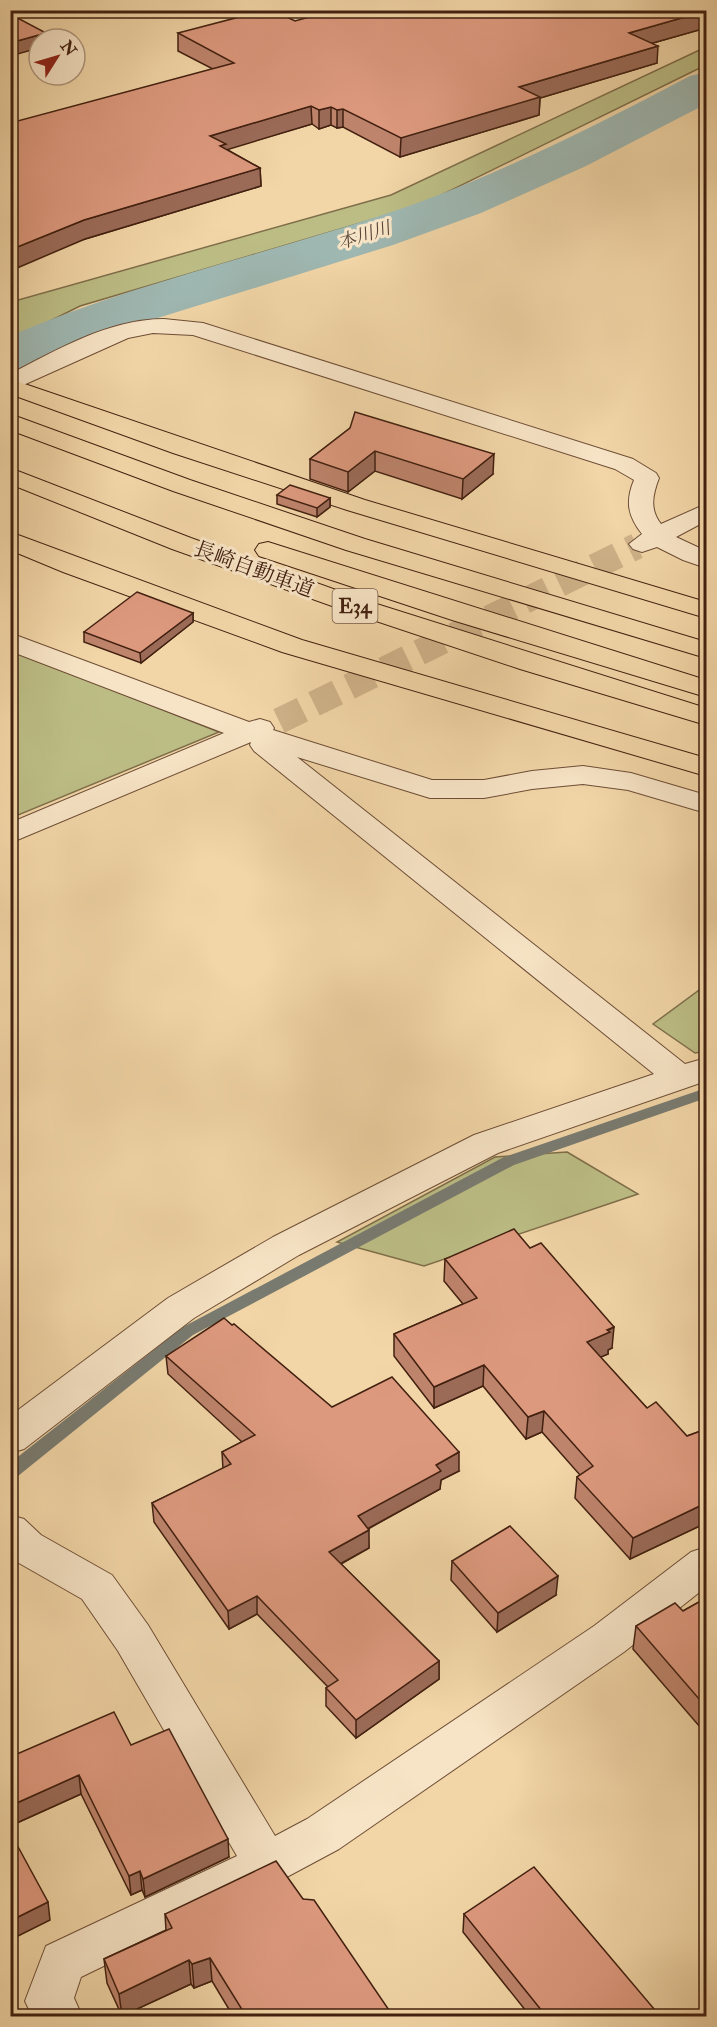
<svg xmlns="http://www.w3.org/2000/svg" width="717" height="2027" viewBox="0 0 717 2027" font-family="'IM FELL Double Pica','Noto Serif JP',serif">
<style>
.green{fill:#bcbd85;stroke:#7f6e4a;stroke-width:1.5}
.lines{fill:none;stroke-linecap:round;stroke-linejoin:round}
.stream{fill:#797b71;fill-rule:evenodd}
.river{fill:#9eb7b1;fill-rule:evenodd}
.minor-tunnel{stroke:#cfb289;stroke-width:26;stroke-dasharray:26 13;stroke-linecap:butt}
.minor-casing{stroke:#6e4e36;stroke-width:2}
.highway-casing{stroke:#422010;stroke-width:2}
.minor{fill:#f7e4c6;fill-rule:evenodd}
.highway{fill:#f2d6a7;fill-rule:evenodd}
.wall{fill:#be846c;stroke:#422010;stroke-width:1.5}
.shaded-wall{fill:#9b6b58;stroke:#422010;stroke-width:1.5}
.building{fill:#dd997e;stroke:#422010;stroke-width:1.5}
.labels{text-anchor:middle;stroke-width:6;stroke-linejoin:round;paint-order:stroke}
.far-water-label{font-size:18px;font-style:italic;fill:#594638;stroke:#f7e4c6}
.shield{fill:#f7e4c6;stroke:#785b47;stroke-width:1.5}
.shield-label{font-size:20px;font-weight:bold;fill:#422010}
.street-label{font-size:21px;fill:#422010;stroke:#f7e4c6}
</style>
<rect width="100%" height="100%" fill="#f2d6a7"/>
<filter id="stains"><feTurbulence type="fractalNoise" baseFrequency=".00333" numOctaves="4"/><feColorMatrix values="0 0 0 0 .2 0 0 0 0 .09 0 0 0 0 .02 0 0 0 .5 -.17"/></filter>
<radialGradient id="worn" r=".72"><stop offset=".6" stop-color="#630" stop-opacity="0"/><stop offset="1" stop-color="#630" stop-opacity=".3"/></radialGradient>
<g class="green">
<polygon points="706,47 706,65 421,205 80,306 20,336 11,329 11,302 391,195"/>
<polygon points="11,650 219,732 11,818"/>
<polygon points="706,985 706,1051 695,1053 653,1024"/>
<polygon points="567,1152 638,1194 424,1266 337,1242 495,1157"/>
</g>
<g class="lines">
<polygon class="stream" points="706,1088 706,1098 514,1165 193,1335 18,1476 10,1477 10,1463 183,1327 504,1157"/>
<path class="river" d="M706,72V104L586,166L481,213L393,245L132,326L30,368L10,373V336C139,281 277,252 409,206C506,171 599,124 690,76Z"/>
<polyline class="minor-tunnel" points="279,721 637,546"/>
<g class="minor-casing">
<g id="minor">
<path d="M164,319L203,323L633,459L656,473L659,478C653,494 649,509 661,524L706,504V521L676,537L706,551V568L683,560L657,547L642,552L633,549L629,544L642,534C628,516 625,502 634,480L615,469L193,335L153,333L128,338L10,391V374C57,350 109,319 164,319Z"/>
<polygon points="10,633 249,722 260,719 270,722 274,728 273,730 432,780 484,780 532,771 583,766 631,773 706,795 706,813 628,790 583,784 532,789 484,798 430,798 297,757 685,1064 706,1058 706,1081 498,1153 299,1255 194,1318 24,1449 10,1453 10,1416 168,1298 273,1237 474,1135 654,1074 254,751 250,745 251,742 10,843 10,823 224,733 10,651"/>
<polygon points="10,1515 24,1519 41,1535 112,1575 148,1625 275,1836 307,1819 594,1626 691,1552 706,1547 706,1587 624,1652 339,1849 283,1879 81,1977 74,1998 82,2016 32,2016 25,2001 46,1946 237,1856 118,1651 82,1599 10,1558"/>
</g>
</g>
<g class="highway-casing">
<g id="highway">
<polygon points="10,379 365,500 706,602 706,618 347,510 173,453 10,394"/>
<polygon points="10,414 190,480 365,539 706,642 706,658 346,550 173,491 10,430"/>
<polygon points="10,468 191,538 364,600 706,708 706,725 520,669 346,611 172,549 10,484"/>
<polygon points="10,532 302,640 706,758 706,776 282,652 63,572 10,550"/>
<polygon points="268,542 706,680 706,697 452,620 259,556 255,550 259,544"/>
</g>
</g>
<use href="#minor" class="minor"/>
<use href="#highway" class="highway"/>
</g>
<g class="wall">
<polygon points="706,10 706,28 653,43 657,63 540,98 539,115 400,157 343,127 337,128 331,125 319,129 312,124 226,149 260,168 261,186 85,239 213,69 178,51 178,33 295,21"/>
<polygon points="350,428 493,474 462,499 375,471 348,492 310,479 310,459"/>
<polygon points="277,495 330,498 330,507 317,517 277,504"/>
<polygon points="193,613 193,622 141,663 84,642 84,632"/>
<polygon points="445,1259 612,1348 608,1350 608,1354 600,1357 647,1408 687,1436 706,1429 706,1523 630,1559 575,1498 577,1477 580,1475 542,1432 526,1439 483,1386 434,1408 394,1356 394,1334 463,1304 444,1281"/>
<polygon points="166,1356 332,1407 459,1471 441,1480 440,1489 368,1529 369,1548 341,1564 439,1661 439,1679 356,1738 326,1706 326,1688 328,1687 257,1614 229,1629 154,1522 152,1503 223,1469 222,1452 242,1442 168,1374"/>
<polygon points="452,1561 556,1595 497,1632 451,1580"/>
<polygon points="706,1598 706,1734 633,1649 636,1626 683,1611"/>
<polygon points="131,1745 229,1857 145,1897 142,1890 131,1895 81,1794 10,1826 10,1757"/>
<polygon points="303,1899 393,2016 233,2016 212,1981 194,1988 191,1984 122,2016 107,1983 104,1959 166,1930 165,1914"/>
<polygon points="464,1914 660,2016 530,2016 463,1932"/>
</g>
<g class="shaded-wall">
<polygon points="706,11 706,28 628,50 629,33"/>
<polygon points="46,33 47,39 39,39 39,48 10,56 10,43"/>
<polygon points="658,46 657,63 540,98 539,115 400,157 401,138 519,87"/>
<polygon points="311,106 312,124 226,150 226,163 210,136"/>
<polygon points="331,107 331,125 319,129 319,110"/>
<polygon points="343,109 343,127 337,128 337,110"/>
<polygon points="260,168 261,186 85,239 10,271 10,250 84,220"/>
<polygon points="375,451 375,471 348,492 348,472"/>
<polygon points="494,454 493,474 462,499 463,479"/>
<polygon points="330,498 330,507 317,517 317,508"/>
<polygon points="193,613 193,622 141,663 140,653"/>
<polygon points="614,1327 612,1348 608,1350 608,1354 585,1364 587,1342"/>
<polygon points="484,1365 483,1386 434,1408 434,1387"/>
<polygon points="544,1411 542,1432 526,1439 528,1417"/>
<polygon points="459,1452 459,1471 441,1480 440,1489 358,1534 358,1516 436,1465"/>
<polygon points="706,1503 706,1523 630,1559 633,1538"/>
<polygon points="369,1530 369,1548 329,1570 329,1552"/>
<polygon points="558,1576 556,1595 497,1632 498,1613"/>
<polygon points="257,1596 257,1614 229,1629 228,1611"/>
<polygon points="439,1661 439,1679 356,1738 356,1720"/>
<polygon points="79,1775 81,1794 10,1826 10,1806"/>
<polygon points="228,1839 229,1857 145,1897 143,1879"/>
<polygon points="140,1871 142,1890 131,1895 129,1876"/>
<polygon points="48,1902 50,1920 10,1940 10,1921"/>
<polygon points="210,1958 212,1981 194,1988 192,1964"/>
<polygon points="189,1960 191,1984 122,2016 119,1994"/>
</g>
<g class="building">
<polygon points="266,10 272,10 295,21 335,10 706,11 629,33 658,46 519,87 540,97 401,138 343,109 337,110 331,107 319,110 311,106 210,136 226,144 220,146 260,168 84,220 10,250 10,123 234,63 178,33"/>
<polygon points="10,14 46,33 10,43"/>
<polygon points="355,412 494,454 463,479 375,451 348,472 310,459 350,428"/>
<polygon points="290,485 330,498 317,508 277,495"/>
<polygon points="137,592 193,613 140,653 84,632"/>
<polygon points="514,1229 530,1248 541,1243 614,1327 607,1330 610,1332 587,1342 647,1408 656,1402 687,1436 706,1429 706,1503 633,1538 577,1477 593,1466 544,1411 528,1417 484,1365 434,1387 394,1334 477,1298 445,1259"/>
<polygon points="224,1318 232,1325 234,1324 332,1407 392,1377 459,1452 436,1465 441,1471 358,1516 369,1530 329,1552 439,1661 356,1720 326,1688 338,1680 257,1596 228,1611 152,1503 231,1464 222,1452 255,1435 166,1356"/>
<polygon points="510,1526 558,1576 498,1613 452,1561"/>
<polygon points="706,1598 706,1707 636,1626 675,1603 683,1611"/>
<polygon points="114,1712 131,1745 169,1729 228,1839 143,1879 140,1871 129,1876 79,1775 10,1806 10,1757"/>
<polygon points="10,1832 48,1902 10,1921"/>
<polygon points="276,1861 303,1899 314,1900 393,2016 246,2016 210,1958 192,1964 189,1960 119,1994 104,1959 172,1928 165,1914"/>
<polygon points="534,1867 660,2016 546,2016 464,1914"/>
</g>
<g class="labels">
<g class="far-water-label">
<text transform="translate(364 235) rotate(-17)" y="6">本川川</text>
</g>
<rect class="shield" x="332.5" y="589" width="45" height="34" rx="4.5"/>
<g class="shield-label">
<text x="355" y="613">E34</text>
</g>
<g class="street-label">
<text transform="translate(254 569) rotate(20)" y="7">長崎自動車道</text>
</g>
</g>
<rect width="717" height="2027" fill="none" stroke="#f2d6a7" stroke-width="36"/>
<rect x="12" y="12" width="693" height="2003" fill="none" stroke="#422010" stroke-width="3"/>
<rect x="18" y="18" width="681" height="1991" fill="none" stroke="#422010" stroke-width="1.5"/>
<g transform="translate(57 57) rotate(53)"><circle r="28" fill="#f7e4c6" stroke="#af967d" stroke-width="1.5"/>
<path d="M0-4.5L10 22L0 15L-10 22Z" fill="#8f2418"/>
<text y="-9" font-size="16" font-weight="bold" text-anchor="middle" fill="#422010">N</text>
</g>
<rect width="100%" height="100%" filter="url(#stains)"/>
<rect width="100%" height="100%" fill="url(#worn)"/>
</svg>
